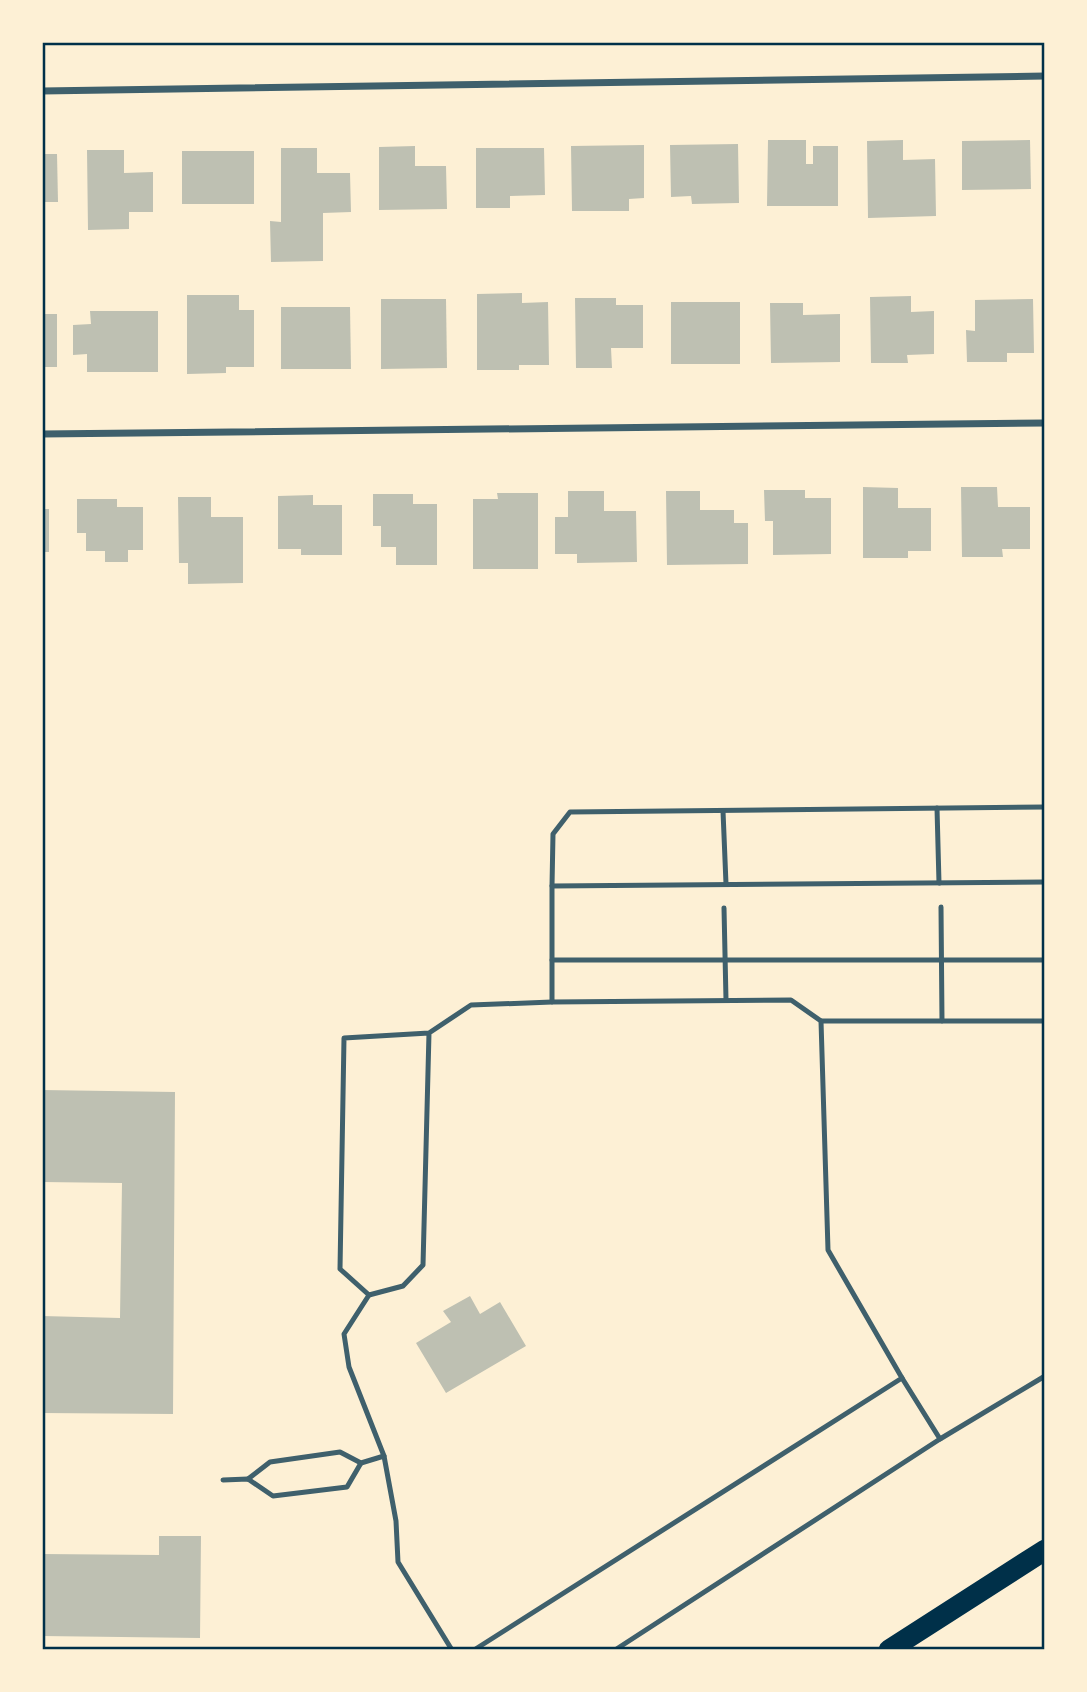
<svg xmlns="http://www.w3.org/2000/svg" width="1087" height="1692" viewBox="0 0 1087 1692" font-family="'DM Sans',sans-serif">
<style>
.building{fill:#bec0b2}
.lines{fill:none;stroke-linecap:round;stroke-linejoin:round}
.service{stroke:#3f606c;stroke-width:5}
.minor{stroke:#3f606c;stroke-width:7}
.motorway{stroke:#003049;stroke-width:21}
.neatline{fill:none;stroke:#003049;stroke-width:2.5}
</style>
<rect width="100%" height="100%" fill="#fdf0d5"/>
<g class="building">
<polygon points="768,140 806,140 806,164 813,164 813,146 838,146 838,206 767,206"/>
<polygon points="903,140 903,160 935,159 936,216 868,218 867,141"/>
<polygon points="1030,140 1031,189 962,190 962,141"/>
<polygon points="738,144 739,203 692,204 691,196 671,197 670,145"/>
<polygon points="644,145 644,198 629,199 629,211 572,211 571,146"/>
<polygon points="415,146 415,166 446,166 447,209 379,210 379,147"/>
<polygon points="281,148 317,148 317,173 350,173 351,212 323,213 323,261 271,262 270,221 281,222"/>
<polygon points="476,148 544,148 545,195 510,196 510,208 476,208"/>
<polygon points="87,150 124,150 124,173 153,172 153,212 129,212 129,229 88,230"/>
<rect x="182" y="151" width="72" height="53"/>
<polygon points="42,154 57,154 58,202 42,202"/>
<polygon points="522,293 522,303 548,302 549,365 519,365 519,370 477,370 477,294"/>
<polygon points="187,295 239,295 239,310 254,310 254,367 226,367 226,373 187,374"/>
<polygon points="911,296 911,312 934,311 934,354 907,355 908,363 871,363 870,297"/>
<polygon points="575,298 616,298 616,305 643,305 643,348 611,348 612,368 576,368"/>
<polygon points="381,299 446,299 447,368 381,369"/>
<polygon points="1033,299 1034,353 1007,353 1007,362 967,362 966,330 975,331 975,300"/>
<rect x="671" y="302" width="69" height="62"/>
<polygon points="770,303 803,303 803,315 840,314 840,362 771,363"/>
<polygon points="281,307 350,307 351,369 281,369"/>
<polygon points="90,311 158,311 158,372 87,372 87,354 73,355 73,325 91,324"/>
<rect x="42" y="314" width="15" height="53"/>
<polygon points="863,487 898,488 898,508 931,508 931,551 908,551 908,558 863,558"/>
<polygon points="961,487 997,487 998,507 1030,507 1030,549 1002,549 1003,557 962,557"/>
<polygon points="764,490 805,490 805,498 831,498 831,554 773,555 773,521 765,521"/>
<polygon points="568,491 604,491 604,511 636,511 637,562 577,563 577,554 555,554 555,517 568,517"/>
<polygon points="666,491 700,491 700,510 734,510 734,523 748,523 748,564 667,565"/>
<polygon points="497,493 538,493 538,569 473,569 473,499 498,499"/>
<polygon points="373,494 413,494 413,504 437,504 437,565 396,565 396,547 381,547 381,526 373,526"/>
<polygon points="313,495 313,505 342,505 342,555 301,555 301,549 278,549 278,496"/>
<polygon points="178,497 211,497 211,517 243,517 243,583 188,584 188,563 179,563"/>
<polygon points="77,499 117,499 117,507 143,507 143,550 128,550 128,562 105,562 105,551 86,551 86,533 77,533"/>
<rect x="42" y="509" width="7" height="43"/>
<polygon points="42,1090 175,1092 173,1414 42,1413 42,1316 120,1318 122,1183 42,1182"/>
<polygon points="470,1296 480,1314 500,1302 526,1346 446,1393 416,1343 451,1322 443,1311"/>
<polygon points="159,1536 201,1536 200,1638 42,1636 42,1554 159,1555"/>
</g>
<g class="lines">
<g class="service">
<polyline points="1045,807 570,812 553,834 552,886 1045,882"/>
<polyline points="937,808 939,883"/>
<polyline points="723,811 726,884"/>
<polyline points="941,907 942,1021"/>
<polyline points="724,908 726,1000"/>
<polyline points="552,960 1045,960"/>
<polyline points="821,1021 1045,1021"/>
<polyline points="429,1033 344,1038 340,1269 369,1295 403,1286 423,1265 429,1033 471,1005 552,1002"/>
<polyline points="369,1295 344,1334 349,1367 384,1456 396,1521 398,1562 452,1650"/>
<polyline points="902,1378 940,1439"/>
<polyline points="248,1479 270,1462 340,1452 361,1463 384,1456"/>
<polyline points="223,1480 248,1479 273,1496 347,1487 361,1463"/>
<polyline points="474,1650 902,1378 828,1250 821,1021 791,1000 552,1002 552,886"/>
<polyline points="615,1650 940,1439 1045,1376"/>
</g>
<g class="minor">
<polyline points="42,91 1045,76"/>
<polyline points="42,434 1045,423"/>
</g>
<polyline class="motorway" points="889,1650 1045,1550"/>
</g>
<rect width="1087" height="1692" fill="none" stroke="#fdf0d5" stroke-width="88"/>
<rect x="44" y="44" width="999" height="1604" class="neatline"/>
</svg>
